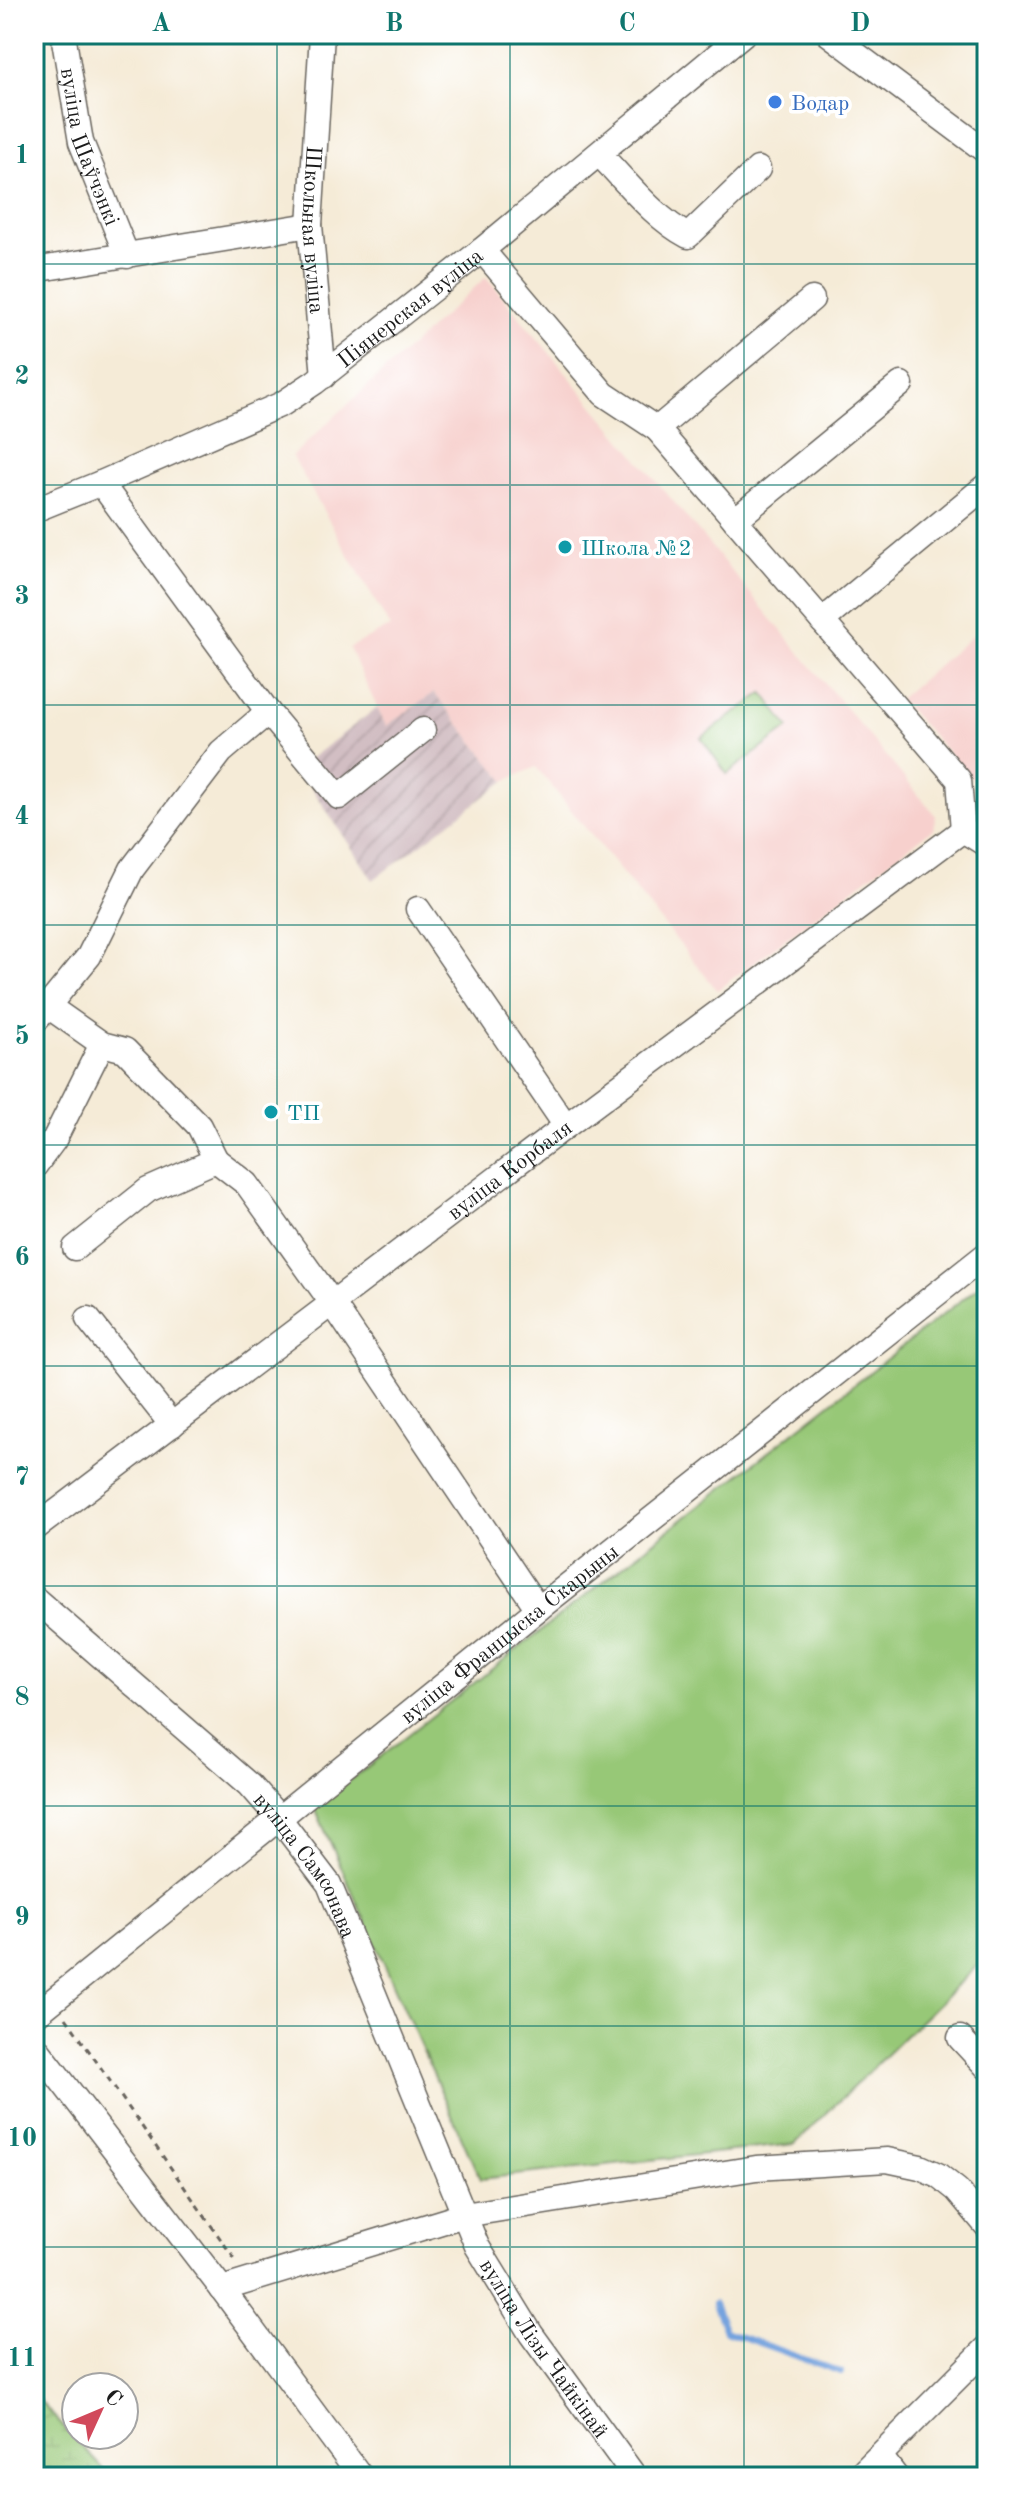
<svg xmlns="http://www.w3.org/2000/svg" width="1021" height="2511" viewBox="0 0 1021 2511" font-family="'Old Standard TT',serif">
<style>
.built{fill:#f7d0cd}
.industrial{fill:url(#industrial-furrows)}
.green{fill:#97c877;stroke:#5a724a;stroke-width:2}
.wetland{fill:url(#wetland-marsh);stroke:#5a724a;stroke-width:2}
.lines{fill:none;stroke-linecap:round;stroke-linejoin:round}
.stream{stroke:#75a3de;stroke-width:6}
.minor-casing{stroke:#68645d;stroke-width:27}
.path{stroke:#68645d;stroke-width:3;stroke-dasharray:6 6;stroke-linecap:butt}
.minor{stroke:#fff;stroke-width:24}
.grid{fill:none;stroke:#0f766e;stroke-width:2;stroke-opacity:0.55}
.shop-dot{fill:#3f7fe0;stroke:#fff;stroke-width:3}
.culture-dot{fill:#0f9aa8;stroke:#fff;stroke-width:3}
.labels{text-anchor:middle;stroke-width:7;stroke-linejoin:round;paint-order:stroke}
.shop-label{font-size:22px;fill:#366cbe;stroke:#fff;text-anchor:start}
.street-label{font-size:22px;fill:#1c1c1c;stroke:#fff}
.culture-label{font-size:22px;fill:#0d838f;stroke:#fff;text-anchor:start}
.neatline{fill:none;stroke:#0f766e;stroke-width:3}
.grid-label{font-size:26px;text-anchor:middle;font-weight:bold;fill:#0f766e}
</style>
<defs>
<pattern id="industrial-furrows" width="10" height="10" patternUnits="userSpaceOnUse" patternTransform="scale(2)"><rect width="10" height="10" fill="#d2bec3"/><path d="M-1 1l2-2M0 10L10 0M9 11l2-2" fill="none" stroke="#b4a3a7"/></pattern>
<pattern id="wetland-marsh" width="20" height="14" patternUnits="userSpaceOnUse" patternTransform="scale(2)"><rect width="20" height="14" fill="#97c877"/><path d="M1 5h8M5 5V1M11 12h8M15 12V8" fill="none" stroke="#82ab66"/></pattern>
</defs>
<rect width="100%" height="100%" fill="#fff"/>
<filter id="ink" filterUnits="userSpaceOnUse"><feTurbulence type="fractalNoise" baseFrequency=".0125" numOctaves="2"/><feDisplacementMap in="SourceGraphic" scale="16" xChannelSelector="R" yChannelSelector="G"/><feConvolveMatrix kernelMatrix="1 2 1 2 8 2 1 2 1" color-interpolation-filters="sRGB"/></filter>
<filter id="wash" filterUnits="userSpaceOnUse"><feTurbulence type="fractalNoise" baseFrequency=".006" numOctaves="4" result="noise"/><feDisplacementMap in="SourceGraphic" scale="32" xChannelSelector="R" yChannelSelector="G"/><feGaussianBlur stdDeviation="1.8" result="paint"/><feColorMatrix in="noise" values="0 0 0 0 0 0 0 0 0 0 0 0 0 0 0 0 0 1.4 0 .05"/><feComposite in="paint" operator="in"/></filter>
<g filter="url(#wash)">
<rect width="100%" height="100%" fill="#f5ebd7"/>
<g class="built">
<polygon points="486,277 936,816 934,828 717,990 536,767 505,781 434,693 386,726 349,648 390,627 292,456"/>
<polygon points="987,623 987,795 899,699"/>
</g>
<polygon class="industrial" points="434,693 505,781 373,880 301,772 308,760 377,708 386,726"/>
<g class="green">
<polygon points="763,693 789,728 727,774 701,738"/>
<polygon points="987,1280 987,1956 795,2144 480,2179 315,1808"/>
</g>
<polygon class="wetland" points="34,2394 34,2395 110,2477 34,2477"/>
<g class="lines">
<polyline class="stream" points="714,2304 725,2331 841,2372"/>
</g>
</g>
<g filter="url(#ink)">
<g class="lines">
<g class="minor-casing">
<g id="minor">
<path id="s1" d="M63,34L81,142L127,256"/>
<path id="s2" d="M322,34L310,225L324,376"/>
<polyline points="829,34 987,152"/>
<path d="M599,154C627,182 653,217 688,236L758,169"/>
<polyline points="482,250 604,394 657,429 959,780 963,830"/>
<polyline points="34,270 310,225"/>
<polyline points="657,429 812,299"/>
<polyline points="101,483 268,712 339,797 423,730"/>
<path id="s3" d="M34,510L101,483L282,404L315,382L482,250L743,34"/>
<polyline points="735,520 901,384"/>
<polyline points="822,621 987,485"/>
<polyline points="418,909 566,1126"/>
<polyline points="48,1006 102,1044 125,1050 199,1126 216,1160"/>
<polyline points="34,1023 89,956 132,869 221,752 268,712"/>
<polyline points="34,1167 54,1140 102,1044"/>
<polyline points="75,1248 148,1190 216,1160 247,1184 333,1304 538,1609"/>
<polyline points="88,1319 172,1425"/>
<path id="s4" d="M34,1529L566,1126L963,830L987,845"/>
<path id="s5" d="M34,1598L250,1785L278,1817L329,1884L477,2246L531,2334L635,2477"/>
<path id="s6" d="M34,2016L538,1609L987,1254"/>
<polyline points="960,2038 987,2067"/>
<polyline points="34,2045 222,2289 361,2477"/>
<polyline points="222,2289 464,2215 756,2168 887,2160 920,2167 938,2175 957,2190 987,2226"/>
<polyline points="880,2456 896,2477"/>
<polyline points="858,2477 987,2348"/>
</g>
</g>
<polyline class="path" points="66,2018 236,2261"/>
<use href="#minor" class="minor"/>
</g>
</g>
<path class="grid" d="M277,34V2477M510,34V2477M744,34V2477M34,264H987M34,485H987M34,705H987M34,925H987M34,1145H987M34,1366H987M34,1586H987M34,1806H987M34,2026H987M34,2247H987"/>
<circle class="shop-dot" cx="775" cy="102" r="8"/>
<g class="culture-dot">
<circle cx="565" cy="547" r="8"/>
<circle cx="271" cy="1112" r="8"/>
</g>
<g class="labels">
<g class="shop-label">
<text x="791" y="110">Водар</text>
</g>
<g class="street-label">
<text dy="8" stroke="none"><textPath href="#s1" startOffset="116">вуліца Шаўчэнкі</textPath></text>
<text dy="8" stroke="none"><textPath href="#s2" startOffset="196">Школьная вуліца</textPath></text>
<text dy="8" stroke="none"><textPath href="#s3" startOffset="430">Піянерская вуліца</textPath></text>
<text dy="8" stroke="none"><textPath href="#s4" startOffset="596">вуліца Корбаля</textPath></text>
<text dy="8" stroke="none"><textPath href="#s6" startOffset="610">вуліца Францыска Скарыны</textPath></text>
<text dy="8" stroke="none"><textPath href="#s5" startOffset="384">вуліца Самсонава</textPath></text>
<text dy="8" stroke="none"><textPath href="#s5" startOffset="926">вуліца Лізы Чайкінай</textPath></text>
</g>
<g class="culture-label">
<text x="581" y="555">Школа №2</text>
<text x="287" y="1120">ТП</text>
</g>
</g>
<rect width="1021" height="2511" fill="none" stroke="#fff" stroke-width="88"/>
<g transform="translate(100 2411) rotate(46)"><circle r="38" fill="#ffffff" stroke="#a4a4a4" stroke-width="2"/>
<path d="M0-6L14 30L0 20L-14 30Z" fill="#d1495b"/>
<text y="-12" font-size="22" font-weight="bold" text-anchor="middle" fill="#1c1c1c">С</text>
</g>
<rect x="44" y="44" width="933" height="2423" class="neatline"/>
<g class="grid-label">
<text x="161" y="31">A</text>
<text x="394" y="31">B</text>
<text x="627" y="31">C</text>
<text x="860" y="31">D</text>
<text x="22" y="163">1</text>
<text x="22" y="384">2</text>
<text x="22" y="604">3</text>
<text x="22" y="824">4</text>
<text x="22" y="1044">5</text>
<text x="22" y="1265">6</text>
<text x="22" y="1485">7</text>
<text x="22" y="1705">8</text>
<text x="22" y="1925">9</text>
<text x="22" y="2146">10</text>
<text x="22" y="2366">11</text>
</g>
</svg>
